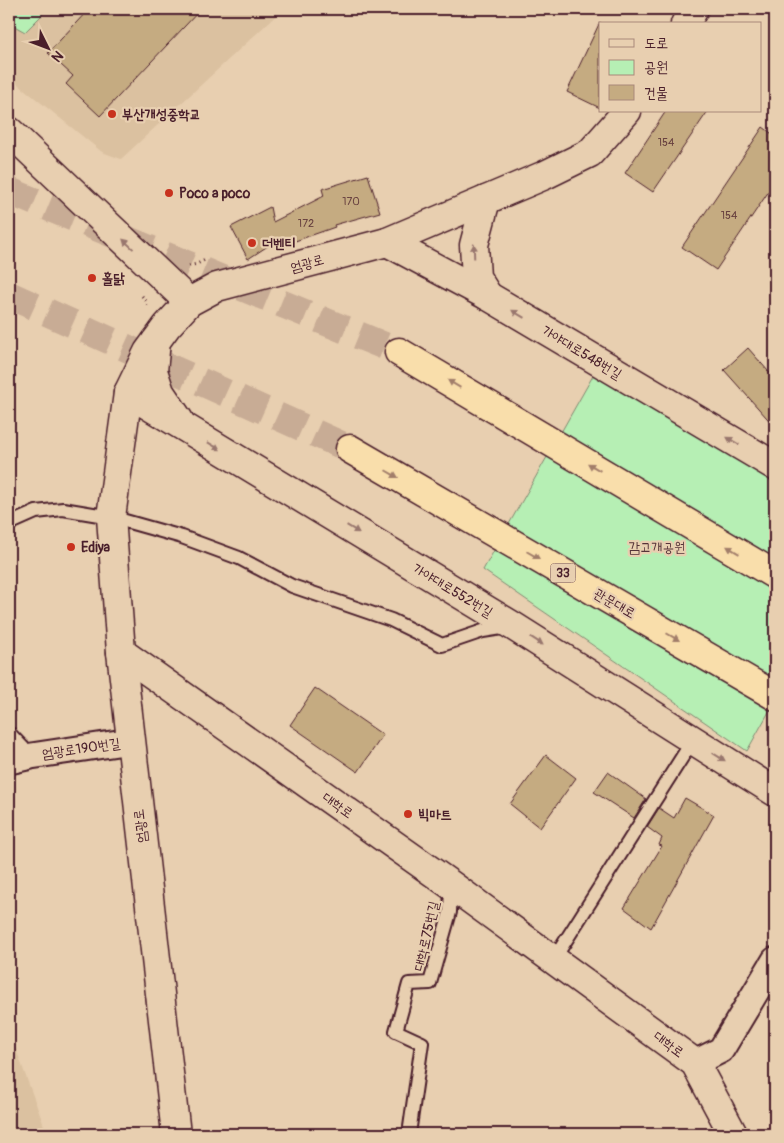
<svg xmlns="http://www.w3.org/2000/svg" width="784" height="1143" viewBox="0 0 784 1143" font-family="Pangolin,'Poor Story',sans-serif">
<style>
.built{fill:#dbc1a0}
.green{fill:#b6efb4;stroke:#808770}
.building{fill:#c5ab81;stroke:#4a1f2b}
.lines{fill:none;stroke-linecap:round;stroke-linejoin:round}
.trunk-tunnel{stroke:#c8ac95;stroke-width:28;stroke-dasharray:28 14;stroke-linecap:butt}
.service-casing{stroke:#4a1f2b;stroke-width:16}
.minor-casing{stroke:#4a1f2b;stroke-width:29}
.tertiary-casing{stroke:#4a1f2b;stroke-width:31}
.secondary-casing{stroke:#4a1f2b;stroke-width:31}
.trunk-casing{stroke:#4a1f2b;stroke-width:31}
.path{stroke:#4a1f2b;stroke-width:3;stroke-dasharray:1 4;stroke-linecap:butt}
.service{stroke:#e8cfb0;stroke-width:12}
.minor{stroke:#e8cfb0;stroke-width:25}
.tertiary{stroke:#e8cfb0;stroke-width:28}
.secondary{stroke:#e8cfb0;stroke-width:28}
.trunk{stroke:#f9deab;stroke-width:28}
.oneway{fill:#99776e}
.oneway2{fill:#a27e6b}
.poi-dot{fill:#c8321e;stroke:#e8cfb0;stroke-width:2}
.labels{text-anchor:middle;stroke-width:4.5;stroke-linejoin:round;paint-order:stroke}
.number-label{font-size:11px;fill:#694240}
.shield{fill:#e8cfb0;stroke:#795453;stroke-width:1}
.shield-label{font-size:12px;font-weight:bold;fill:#4a1f2b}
.poi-label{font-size:14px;font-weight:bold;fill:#4a1f2b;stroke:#e8cfb0;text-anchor:start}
.street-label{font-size:14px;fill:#4a1f2b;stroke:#e8cfb0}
.park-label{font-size:14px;fill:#553439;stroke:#e8cfb0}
</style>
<rect width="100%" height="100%" fill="#e8cfb0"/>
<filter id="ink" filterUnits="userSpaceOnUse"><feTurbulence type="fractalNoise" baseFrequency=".02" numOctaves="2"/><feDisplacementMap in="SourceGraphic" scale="10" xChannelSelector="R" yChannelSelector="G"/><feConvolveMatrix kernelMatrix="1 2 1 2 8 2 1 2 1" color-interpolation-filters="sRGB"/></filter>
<g filter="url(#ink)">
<g class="built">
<polygon points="9,9 283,9 121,159 102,152 9,77"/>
<polygon points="9,1030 47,1134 9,1134"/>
</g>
<g class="green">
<polygon points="9,9 48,9 25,32 9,23"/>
<polygon points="594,374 775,481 775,701 747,751 483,570"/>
</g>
<g class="building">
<polygon points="89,9 201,9 100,116 66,84 73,76 48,53"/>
<polygon points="600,22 600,108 567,92"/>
<polygon points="666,111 708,111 653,192 625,173"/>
<polygon points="763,127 775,136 775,182 716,270 682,247"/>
<polygon points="368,175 380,212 334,225 335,227 281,246 280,238 248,259 231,227 270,207 273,222 324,196 322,189"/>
<polygon points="748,348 775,379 775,427 724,370"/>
<polygon points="315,688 383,735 358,772 290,725"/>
<polygon points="546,755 576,778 540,828 510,804"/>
<polygon points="608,772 646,799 634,818 594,792"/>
<polygon points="685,798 714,815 651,928 624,908 662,846 659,845 662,838 647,827 659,808 674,818"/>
</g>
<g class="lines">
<g class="trunk-tunnel">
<polyline points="9,191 399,352"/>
<polyline points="9,295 350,449"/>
</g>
<g class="service-casing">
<g id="service">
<polyline points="9,524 36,512 63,509 111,517 182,537 239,558 292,586 391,620 442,645 483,631 508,627"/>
<polyline points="9,733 31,756"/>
<polyline points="554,959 693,740"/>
<polyline points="409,1134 422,1043 396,1031 409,984 430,983 450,912 451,886"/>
</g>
</g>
<g class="minor-casing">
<g id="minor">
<polyline points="9,761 31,756 131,741"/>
<polyline points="695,1063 721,1050 775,960"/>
</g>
</g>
<g class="tertiary-casing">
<g id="tertiary">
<polyline points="9,131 189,302"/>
<polyline points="486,200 474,245 476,277 488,296"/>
<polyline points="387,242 488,296 775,466"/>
<polyline points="156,341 153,371 160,392 179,420"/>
<polyline points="128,393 513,626 775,792"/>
</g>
</g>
<g class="secondary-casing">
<g id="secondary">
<polyline points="685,24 694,9"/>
<polyline points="121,652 451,885 695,1063 733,1134"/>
<polyline points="176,1134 121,652 111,517 128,393 148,352 167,326 189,302 217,287 387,242 545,175 590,153 627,111"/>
</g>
</g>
<g class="trunk-casing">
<g id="trunk">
<polyline points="399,352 775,575"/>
<polyline points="350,449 775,696"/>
</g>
</g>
<g class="path">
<polyline points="189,266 197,264 205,260"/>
<polyline points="142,296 147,302 148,308"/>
</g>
<use href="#service" class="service"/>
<use href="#minor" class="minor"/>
<use href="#tertiary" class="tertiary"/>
<use href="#secondary" class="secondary"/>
<use href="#trunk" class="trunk"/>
</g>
<defs><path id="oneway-solid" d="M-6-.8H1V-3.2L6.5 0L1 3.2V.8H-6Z" transform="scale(1.25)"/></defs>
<g class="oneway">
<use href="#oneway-solid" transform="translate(128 244) rotate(-137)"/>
<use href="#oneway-solid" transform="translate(474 251) rotate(-92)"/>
<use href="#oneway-solid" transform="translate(518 314) rotate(-149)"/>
<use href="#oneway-solid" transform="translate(733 441) rotate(-149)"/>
<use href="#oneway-solid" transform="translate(214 446) rotate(31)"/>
<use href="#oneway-solid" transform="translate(353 529) rotate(31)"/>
<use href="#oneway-solid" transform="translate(537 641) rotate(33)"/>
<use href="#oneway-solid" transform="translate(719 757) rotate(32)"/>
</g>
<g class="oneway2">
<use href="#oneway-solid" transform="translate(454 384) rotate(-149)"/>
<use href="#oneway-solid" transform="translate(594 467) rotate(-149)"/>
<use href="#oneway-solid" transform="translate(392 474) rotate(30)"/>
<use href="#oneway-solid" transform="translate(733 550) rotate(-149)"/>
<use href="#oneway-solid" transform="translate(533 555) rotate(30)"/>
<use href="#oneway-solid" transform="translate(673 637) rotate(30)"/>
</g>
</g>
<g class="poi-dot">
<circle cx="112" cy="114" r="5"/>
<circle cx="169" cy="193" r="5"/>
<circle cx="252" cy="243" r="5"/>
<circle cx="92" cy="278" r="5"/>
<circle cx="71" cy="547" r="5"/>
<circle cx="408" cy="814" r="5"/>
</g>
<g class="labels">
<g class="number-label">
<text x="666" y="146">154</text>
<text x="351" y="205">170</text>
<text x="729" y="219">154</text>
<text x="306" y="227">172</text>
</g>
<rect class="shield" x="550.5" y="563.5" width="25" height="19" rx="4"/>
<g class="shield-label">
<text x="563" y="577">33</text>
</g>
<g class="poi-label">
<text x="122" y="119">부산개성중학교</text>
<text x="179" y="198">Poco a poco</text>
<text x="262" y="248">더벤티</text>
<text x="102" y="283">홀닭</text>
<text x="81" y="552">Ediya</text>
<text x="418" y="819">빅마트</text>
</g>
<g class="street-label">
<text transform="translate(307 263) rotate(-15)" y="5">엄광로</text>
<text transform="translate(582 352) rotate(31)" y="5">가야대로548번길</text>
<text transform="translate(453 590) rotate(31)" y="5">가야대로552번길</text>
<text transform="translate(615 603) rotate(30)" y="5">관문대로</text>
<text transform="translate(81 748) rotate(-8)" y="5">엄광로190번길</text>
<text transform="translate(338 805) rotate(35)" y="5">대학로</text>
<text transform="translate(140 826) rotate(-97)" y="5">엄광로</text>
<text transform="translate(426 936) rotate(-77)" y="5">대학로75번길</text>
<text transform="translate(669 1044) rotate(36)" y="5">대학로</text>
</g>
<g class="park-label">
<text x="657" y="552">감고개공원</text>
</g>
</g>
<rect width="784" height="1143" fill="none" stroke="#e8cfb0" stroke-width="30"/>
<rect x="15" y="15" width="754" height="1113" fill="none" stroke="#4a1f2b" stroke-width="2" filter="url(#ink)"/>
<rect x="599" y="22" width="162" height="90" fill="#e8cfb0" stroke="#a9897b"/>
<rect x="609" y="39" width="25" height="8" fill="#e8cfb0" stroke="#a9897b"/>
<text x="644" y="48" font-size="15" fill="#4a1f2b">도로</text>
<rect x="609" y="60" width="25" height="15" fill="#b6efb4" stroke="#a9897b"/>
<text x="644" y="72" font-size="15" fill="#4a1f2b">공원</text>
<rect x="609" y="85" width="25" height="15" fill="#c5ab81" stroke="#a9897b"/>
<text x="644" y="98" font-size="15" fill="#4a1f2b">건물</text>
<g transform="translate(48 48) rotate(132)" stroke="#e8cfb0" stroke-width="4" paint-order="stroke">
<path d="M0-4L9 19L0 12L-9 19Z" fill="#4a1f2b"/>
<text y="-8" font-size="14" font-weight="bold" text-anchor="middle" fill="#4a1f2b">N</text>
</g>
</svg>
